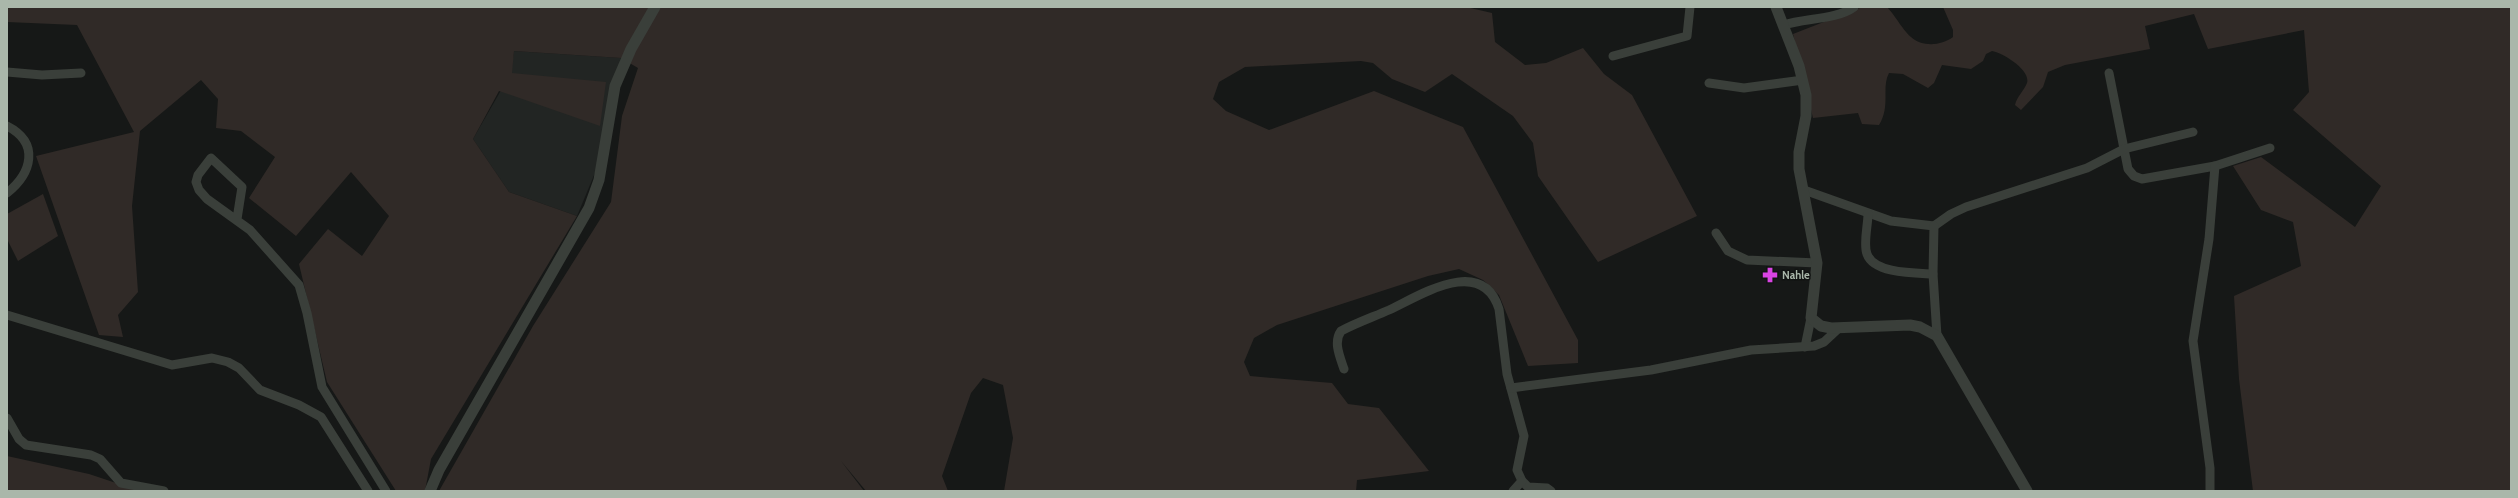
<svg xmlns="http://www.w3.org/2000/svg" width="2518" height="498" viewBox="0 0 2518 498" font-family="Cabin,sans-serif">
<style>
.built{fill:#222523}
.green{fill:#302a27}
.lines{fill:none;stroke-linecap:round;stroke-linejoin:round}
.minor{stroke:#3a3f3a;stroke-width:9}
.tertiary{stroke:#3a3f3a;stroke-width:11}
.labels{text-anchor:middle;stroke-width:3;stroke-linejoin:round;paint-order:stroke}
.poi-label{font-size:11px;font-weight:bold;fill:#aab7aa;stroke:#111312;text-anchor:start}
</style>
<rect width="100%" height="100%" fill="#161817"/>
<polygon class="built" points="514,51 621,58 597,168 577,216 509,192 473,139 511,73"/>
<g class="green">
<polygon points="7,7 1466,7 1492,13 1495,42 1525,65 1546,63 1583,48 1604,74 1632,95 1697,216 1598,262 1538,176 1533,143 1513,116 1452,74 1425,92 1392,79 1373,63 1361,61 1245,67 1219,82 1213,99 1226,111 1269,130 1374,91 1463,127 1578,340 1578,363 1528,366 1499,295 1483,280 1459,269 1428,276 1277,325 1254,338 1244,362 1250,376 1332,383 1348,404 1379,408 1429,471 1357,480 1356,491 1004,491 1013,438 1003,385 983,378 971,393 942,476 948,491 866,491 841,461 864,491 439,491 533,326 611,202 622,116 638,68 621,58 514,51 512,73 606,82 600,126 499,91 473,139 509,192 577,216 431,459 425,491 396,491 327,382 299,264 328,229 362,256 389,216 351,172 296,236 249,198 275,157 241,131 216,128 218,99 201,80 140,131 132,206 138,292 118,315 123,337 99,335 36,156 134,132 77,25 7,22"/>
<path d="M1862,7H1887C1894,14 1905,33 1911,37C1922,47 1941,46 1953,37V30L1943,7H2511V491H2253L2239,379L2234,296L2301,266L2293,222L2261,210L2233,166L2261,157L2355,227L2381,186L2293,110L2309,92L2304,30L2208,49L2194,14L2145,26L2150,49L2065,65L2048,72L2043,87L2021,110L2015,105C2017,96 2024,91 2027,83C2031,70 2003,53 1992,51L1986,54L1983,61L1971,69L1942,65L1934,83L1928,88L1903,74L1889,73C1881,88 1891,105 1879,125L1862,124L1858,113L1813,118L1793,34Z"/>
<polygon points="43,194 58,236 18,261 7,239 7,214"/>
<polygon points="7,456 89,474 140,491 7,491"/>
</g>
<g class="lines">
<g class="minor">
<path d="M1784,25C1805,18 1836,20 1854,7"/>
<polyline points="1613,56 1687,36 1690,7"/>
<polyline points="7,72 42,75 81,73"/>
<polyline points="2109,73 2128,169 2134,176 2142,179 2215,166 2270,148"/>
<polyline points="1709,83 1744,88 1803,80"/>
<path d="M7,126C40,143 32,173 7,193"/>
<polyline points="1804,190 1891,221 1934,226 1951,214 1966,207 2087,168 2124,149 2193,132"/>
<path d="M1868,214C1868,225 1863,244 1867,254C1874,274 1916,273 1933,274"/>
<polyline points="237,219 242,187 211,158 198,175 196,182 199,190 207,199 250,230 299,285 307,313 322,387 386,491"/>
<polyline points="1934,226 1933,274 1937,336"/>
<polyline points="1716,233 1728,251 1747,260 1817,263"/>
<polyline points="7,315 172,365 212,358 228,362 239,368 260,390 299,405 321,417 368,491"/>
<polyline points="1805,347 1811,318"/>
<path d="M1344,369C1340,357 1333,342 1341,331C1356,323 1373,317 1389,310C1421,295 1482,255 1499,309L1507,374L1524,436L1517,470L1522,481L1528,487L1547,488L1551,491"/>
<polyline points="1511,388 1651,370 1751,350 1814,346 1824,342 1839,328"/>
<polyline points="7,418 19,439 26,445 91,455 100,459 121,483 164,491"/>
<polyline points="1513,491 1522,481"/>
<polyline points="2210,491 2210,468 2193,341 2209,239 2215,166"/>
</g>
<g class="tertiary">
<polyline points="1776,7 1799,66 1806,95 1806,116 1799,152 1799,169 1817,263 1811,318 1821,326 1831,328 1910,325 1920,327 1937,336 2027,491"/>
<polyline points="430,491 439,470 589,208 599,180 615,86 631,49 655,7"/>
</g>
</g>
<defs>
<g id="pharmacy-bare" transform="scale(1.2)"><path d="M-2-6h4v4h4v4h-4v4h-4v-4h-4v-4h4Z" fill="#d944e3" stroke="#111312" stroke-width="2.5" paint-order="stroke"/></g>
</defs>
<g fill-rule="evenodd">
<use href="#pharmacy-bare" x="1770" y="275"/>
</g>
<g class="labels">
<g class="poi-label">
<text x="1782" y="279">Nahle</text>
</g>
</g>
<rect width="2518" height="498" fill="none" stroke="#aab7aa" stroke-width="16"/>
</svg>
